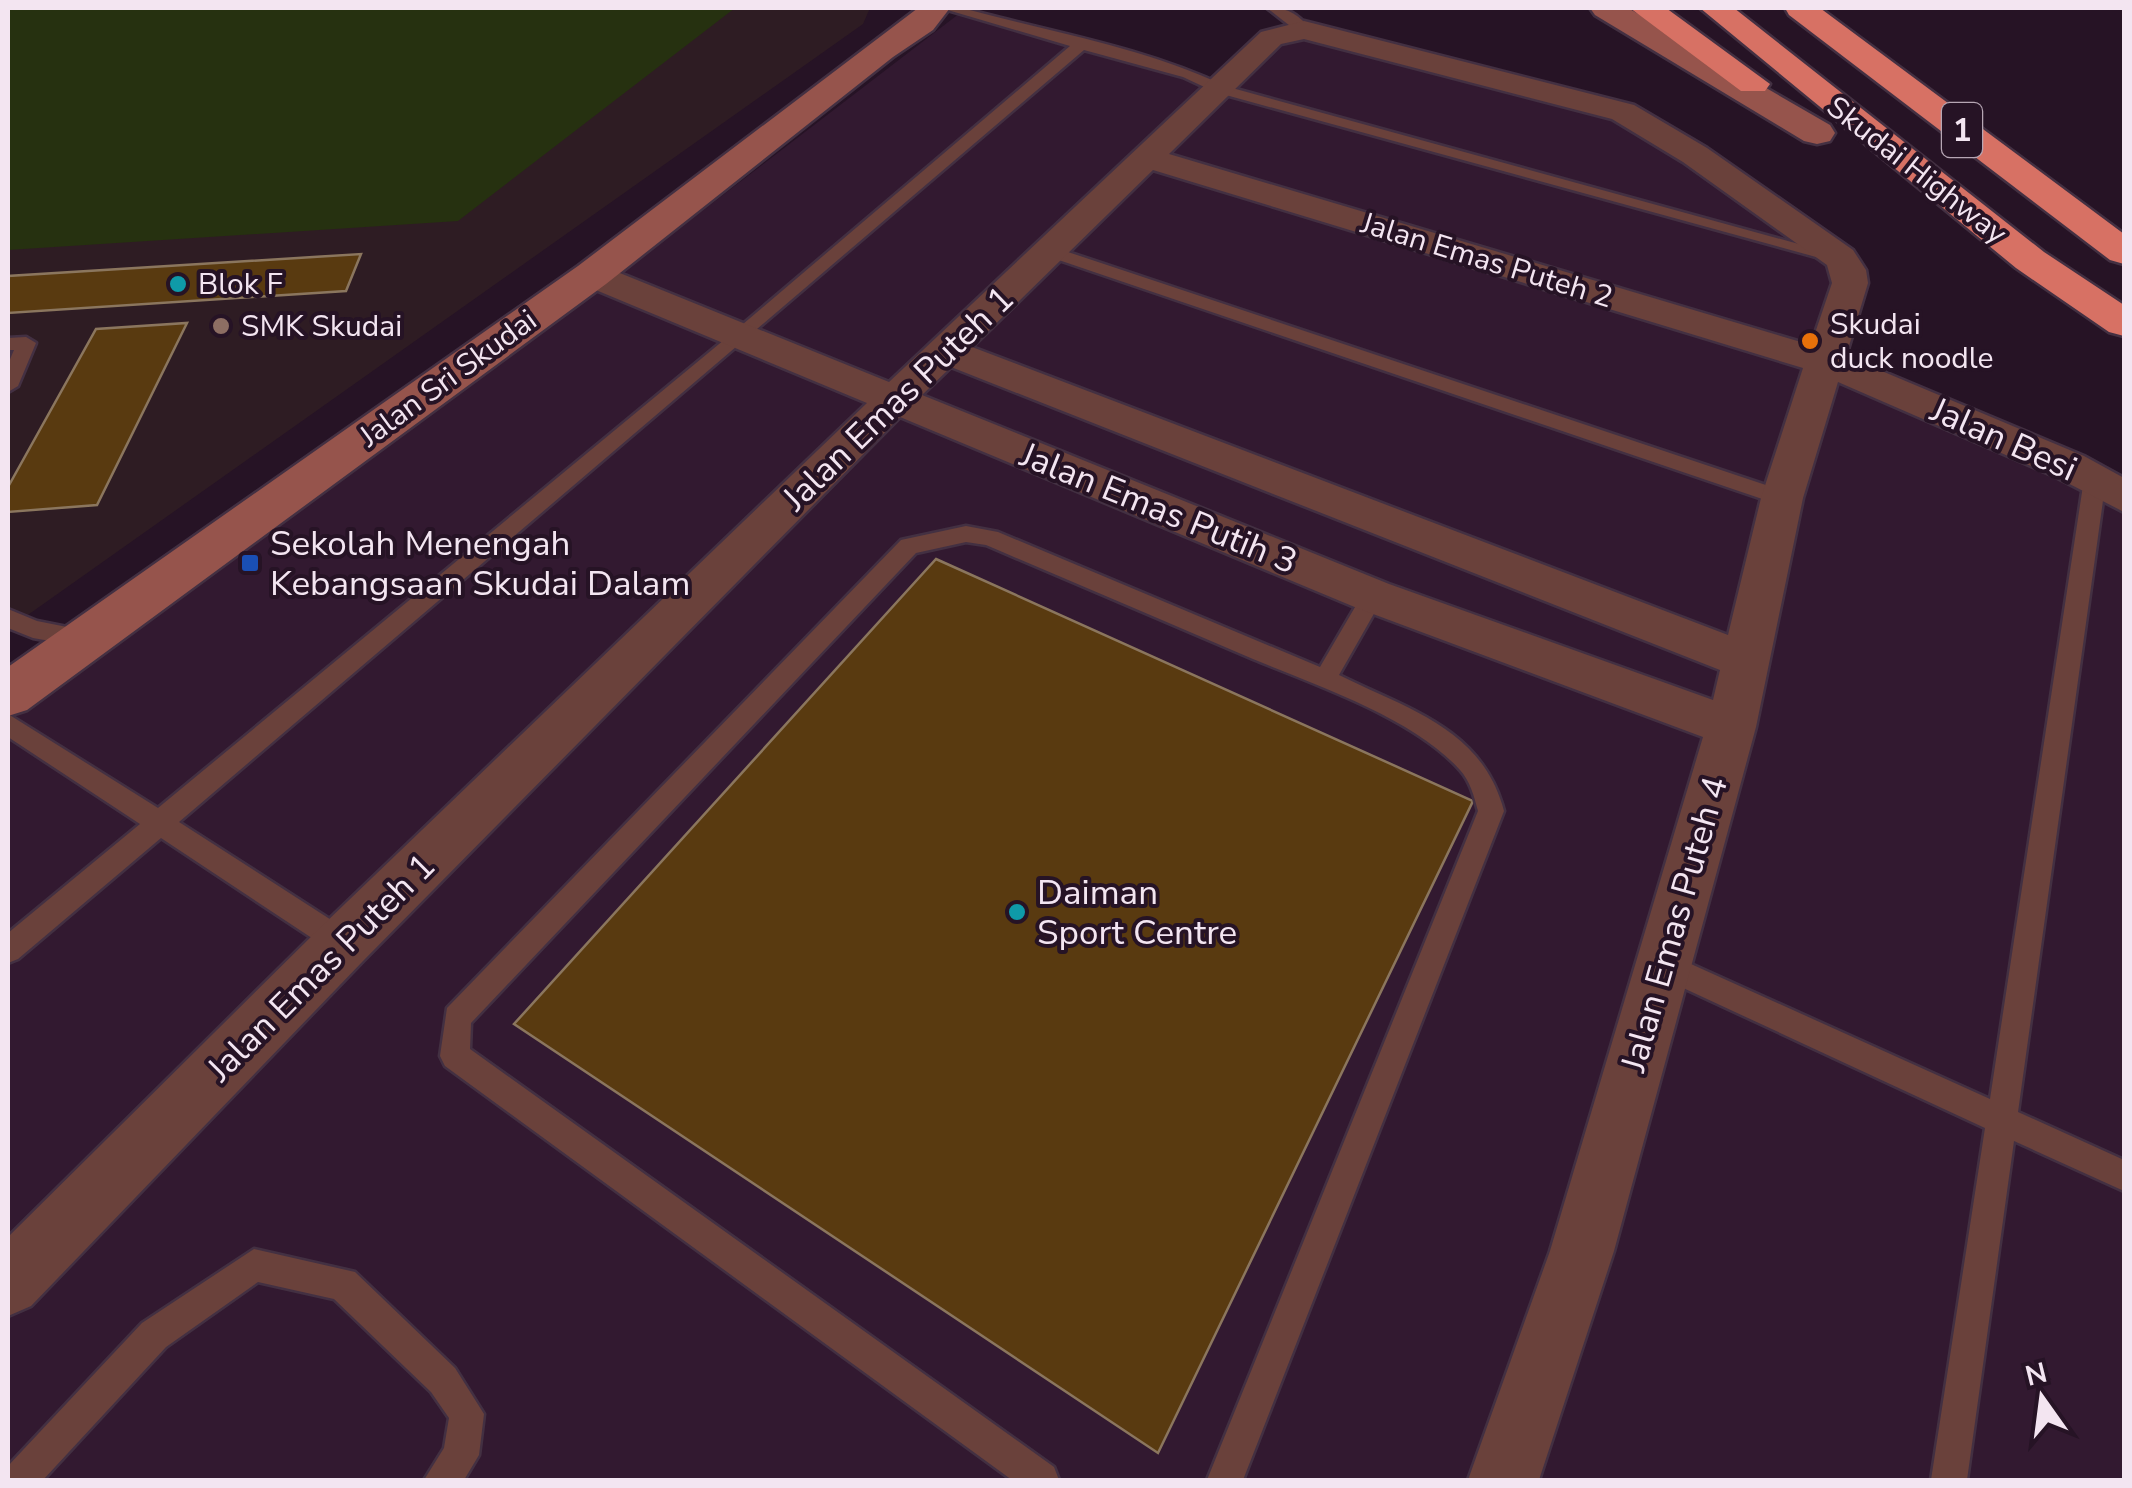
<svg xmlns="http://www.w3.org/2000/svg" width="2132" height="1488" viewBox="0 0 2132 1488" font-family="'Nunito Sans',sans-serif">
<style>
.built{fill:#321930}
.education{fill:#2e1c23}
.green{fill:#263110}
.building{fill:#593a10;stroke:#8b765e;stroke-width:2.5}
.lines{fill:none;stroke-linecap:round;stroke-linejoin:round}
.lane-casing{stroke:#433042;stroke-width:5}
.street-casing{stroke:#433042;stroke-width:5}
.secondary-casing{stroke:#433042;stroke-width:5}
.highway-casing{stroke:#433042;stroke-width:5}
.lane{fill:#6a413b;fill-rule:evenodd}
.street{fill:#6a413b;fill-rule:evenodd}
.secondary{fill:#96544c;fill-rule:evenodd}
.highway{fill:#d77164;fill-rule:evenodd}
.culture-dot{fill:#0f9aa8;stroke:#261325;stroke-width:4}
.education-dot{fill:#8d6e63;stroke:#261325;stroke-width:4}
.food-dot{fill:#e8710a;stroke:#261325;stroke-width:4}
.transit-dot{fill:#1a4fb4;stroke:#261325;stroke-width:4}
.labels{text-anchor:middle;stroke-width:8;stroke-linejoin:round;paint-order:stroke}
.far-street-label{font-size:30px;fill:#f3e5f1;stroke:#261325}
.far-poi-label{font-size:30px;fill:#f3e5f1;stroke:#261325;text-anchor:start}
.shield{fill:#261325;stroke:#b6a6b4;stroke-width:2.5}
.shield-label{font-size:32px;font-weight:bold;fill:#f3e5f1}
.street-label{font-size:35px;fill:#f3e5f1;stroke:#261325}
.poi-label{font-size:35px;fill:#f3e5f1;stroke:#261325;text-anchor:start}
</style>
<rect width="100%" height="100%" fill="#261325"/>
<polygon class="built" points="960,13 1186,77 1225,95 1281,41 1303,35 1625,119 1825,257 1835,275 1809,366 2110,497 2124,512 2124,1480 8,1480 8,722 629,267"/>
<polygon class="education" points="8,8 870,8 863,24 8,629"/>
<polygon class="green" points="8,8 735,8 458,221 8,250"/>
<g class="building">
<polygon points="361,254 346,291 8,313 8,276"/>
<polygon points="187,323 97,505 8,512 8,487 96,329"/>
<polygon points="936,559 1473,801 1158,1453 514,1024"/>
</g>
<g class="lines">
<g class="lane-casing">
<g id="lane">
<path d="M941,8H962C1050,32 1143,47 1225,86L1842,256L1833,261L1827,260L1215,92L1183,77L1084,50L179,822L353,934L357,943L353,952L343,956L333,952L161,838L18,959L8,963V933L140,824L8,737V714L158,808L736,330L1070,46Z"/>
<path d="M1267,8C1288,7 1298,14 1311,30L1299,33Z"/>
<polygon points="1050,246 1790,493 1793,498 1790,503 1774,503 1044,255 1041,251"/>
<polygon points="26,337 36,343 18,386 8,392 8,364 14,350 8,350 8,338"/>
<polygon points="2095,472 2106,479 2018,1112 2124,1160 2124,1191 2014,1141 1967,1480 1931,1480 1985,1128 1651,973 1647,964 1651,955 1661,951 1671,955 1990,1099 2084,479"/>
<path d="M966,526L998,532L1320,667L1365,590H1381L1384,596L1339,675C1405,708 1478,727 1502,804L1504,811L1243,1480H1207L1478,811C1474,796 1470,781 1460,770C1414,718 1316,685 1253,659C1164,621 1075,583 986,545L966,542L916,553L471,1023L470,1049L1054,1467L1059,1480H1012L445,1066L440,1056L447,1008L901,540Z"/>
<polygon points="8,609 37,621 92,632 96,638 84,647 33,638 8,628"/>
<polygon points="254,1249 355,1272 455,1368 484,1414 479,1455 464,1480 424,1480 444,1448 449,1418 431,1392 334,1299 258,1282 166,1347 43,1480 8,1480 8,1466 142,1323"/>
</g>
</g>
<g class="street-casing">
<path id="street" d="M1304,21L1634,105L1707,148L1853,250L1866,270L1868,283L1846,356L2084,456L2124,478V512L2054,476L1838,382L1803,498L1756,727L1614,1251L1539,1480H1468L1550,1251L1703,737L1357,608L900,417L363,961L31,1306L8,1316V1237L323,925L867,403L579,283L574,275L579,267L592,264L605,267L889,382L1261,32ZM1304,39L1612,119L1683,162L1827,265L1832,283L1811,345L1169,154L1281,44ZM1153,170L1803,368L1761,498L1728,635L972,347ZM951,367L1720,670L1713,700L1389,584L922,395Z"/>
</g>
<g class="secondary-casing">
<g id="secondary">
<polygon points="918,8 950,8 933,30 893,57 606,284 27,710 8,716 8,667 578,266"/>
<polygon points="1590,8 1628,8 1830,125 1835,133 1830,141 1817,144 1804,141 1595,15"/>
</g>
</g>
<g class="highway-casing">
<g id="highway">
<polygon points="1630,8 1666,8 1770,84 1765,91 1741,91"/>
<polygon points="1700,8 1734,8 2044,252 2124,305 2124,336 2109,332 2016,268"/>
<polygon points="1785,8 1820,8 2124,234 2124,264 2110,260 1789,15"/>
</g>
</g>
<use href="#lane" class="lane"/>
<use href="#street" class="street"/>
<use href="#secondary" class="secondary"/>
<use href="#highway" class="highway"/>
</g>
<g class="culture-dot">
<circle cx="178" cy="284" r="10"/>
<circle cx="1017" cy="912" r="10"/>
</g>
<circle class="education-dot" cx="221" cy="326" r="10"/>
<circle class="food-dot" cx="1810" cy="341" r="10"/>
<rect class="transit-dot" x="240" y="553" width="20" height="20" rx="5"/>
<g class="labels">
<g class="far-street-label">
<text transform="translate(1917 170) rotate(38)" y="10">Skudai Highway</text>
<text transform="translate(1487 260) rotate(17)" y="10">Jalan Emas Puteh 2</text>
<text transform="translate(448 378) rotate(-36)" y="10">Jalan Sri Skudai</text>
</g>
<g class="far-poi-label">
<text x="198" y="294">Blok F</text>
<text x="1830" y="334">Skudai<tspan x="1830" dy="34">duck noodle</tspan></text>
<text x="241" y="336">SMK Skudai</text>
</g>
<rect class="shield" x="1942" y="103" width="40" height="54" rx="8"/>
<g class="shield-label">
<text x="1962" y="141">1</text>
</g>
<g class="street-label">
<text transform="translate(898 398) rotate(-44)" y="12">Jalan Emas Puteh 1</text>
<text transform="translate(2004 439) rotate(24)" y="12">Jalan Besi</text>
<text transform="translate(1159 508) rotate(22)" y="12">Jalan Emas Putih 3</text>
<text transform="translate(1674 924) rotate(-74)" y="12">Jalan Emas Puteh 4</text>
<text transform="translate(321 967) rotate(-45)" y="12">Jalan Emas Puteh 1</text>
</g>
<g class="poi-label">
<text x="270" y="555">Sekolah Menengah<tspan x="270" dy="40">Kebangsaan Skudai Dalam</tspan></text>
<text x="1037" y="904">Daiman<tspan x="1037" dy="40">Sport Centre</tspan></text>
</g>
</g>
<rect width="2132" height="1488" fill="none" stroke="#f3e5f1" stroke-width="20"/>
<g transform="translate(2042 1398) rotate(346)" stroke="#261325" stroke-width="8" paint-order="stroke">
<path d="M0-8L18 38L0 25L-18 38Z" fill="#f3e5f1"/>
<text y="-15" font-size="28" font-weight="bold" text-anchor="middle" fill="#f3e5f1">N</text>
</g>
</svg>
